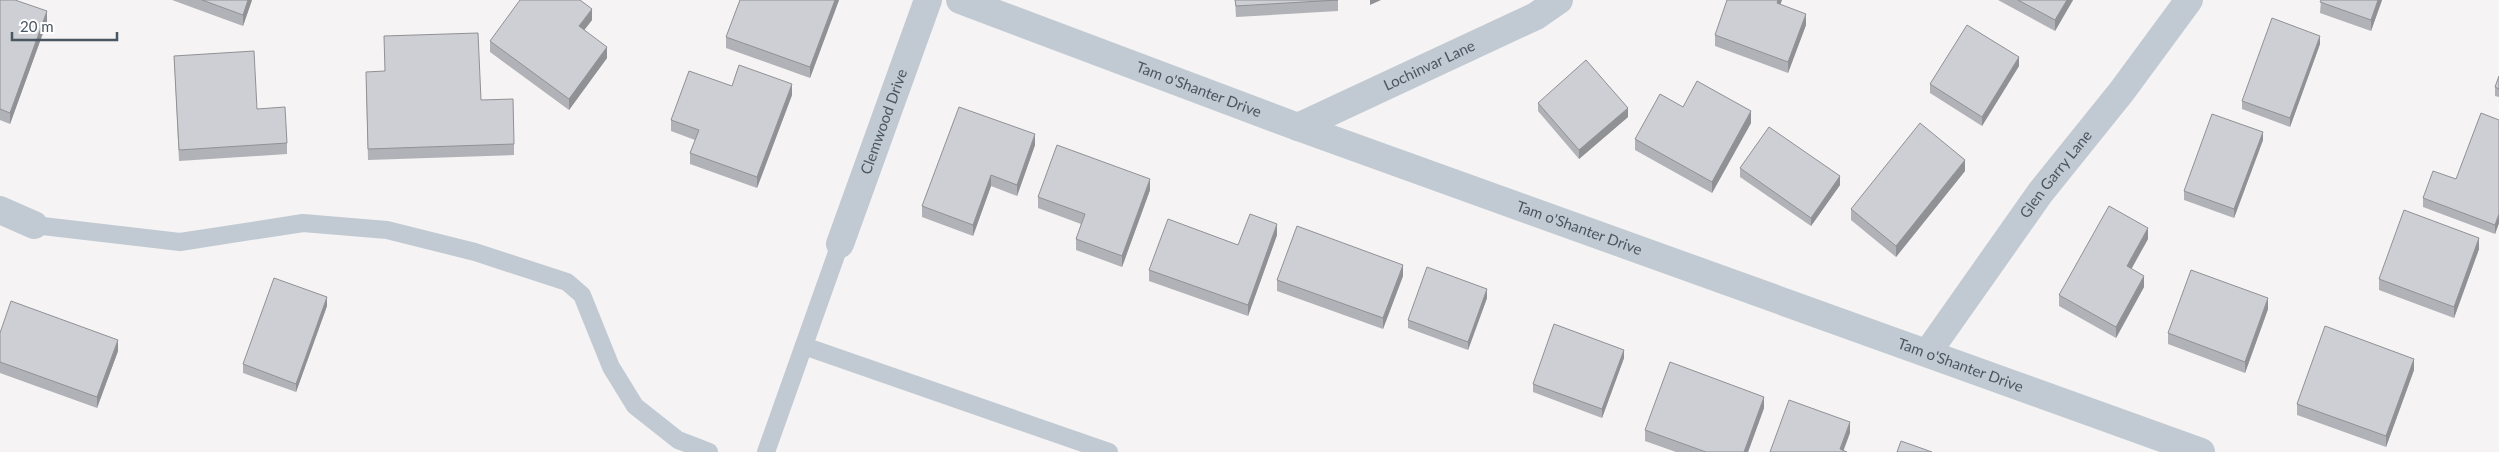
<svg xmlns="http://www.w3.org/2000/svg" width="2499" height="452" viewBox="0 0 2499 452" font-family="Lato,sans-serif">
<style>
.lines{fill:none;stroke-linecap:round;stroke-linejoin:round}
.lane{stroke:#c1cad2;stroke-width:18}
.street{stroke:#c1cad2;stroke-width:28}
.wall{fill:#b0b2b7}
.shaded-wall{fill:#909195}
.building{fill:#cdcfd5;stroke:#909195}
.labels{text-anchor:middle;stroke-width:4;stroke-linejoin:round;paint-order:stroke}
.street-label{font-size:15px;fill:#4a5661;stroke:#fff}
</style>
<rect width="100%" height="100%" fill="#f5f3f3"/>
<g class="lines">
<g class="lane">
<polyline points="34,225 180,242 303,223 387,230 475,252 567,282 582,295 611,367 635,406 678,440 709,452"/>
<polyline points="804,346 1109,452"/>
<polyline points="766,452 840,244"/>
</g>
<g class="street">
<path id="s1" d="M960,0L1298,127L2201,452"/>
<path id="s2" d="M1298,127L1536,16L1559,0"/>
<polyline points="0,210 34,225"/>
<path id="s3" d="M840,244L928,0"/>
<path id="s4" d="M1928,352L2040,193L2122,91L2189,0"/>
</g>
</g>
<g class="wall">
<polygon points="0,0 47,22 10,124 0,120"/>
<polygon points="172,0 252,0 243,26"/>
<polygon points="740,0 839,0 810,78 726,48 726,37"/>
<polygon points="1235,0 1338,0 1338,11 1236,17"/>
<polygon points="1998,0 2073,0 2055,31"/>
<polygon points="2321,0 2382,0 2371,31 2320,13"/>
<polygon points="1781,5 1806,25 1788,73 1715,46 1715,35"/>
<polygon points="592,20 584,30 607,58 569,110 490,52 490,41"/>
<polygon points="2320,44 2290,127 2242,109 2242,101"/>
<polygon points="174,56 257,109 287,143 287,154 179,161"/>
<polygon points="2019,66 1982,126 1930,93 1930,84"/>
<polygon points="2499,76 2499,97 2495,96 2495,87"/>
<polygon points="366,83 481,100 514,144 514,155 368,160"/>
<polygon points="732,86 792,95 757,188 690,164 690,153 695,140 671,131 671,120"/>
<polygon points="1538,103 1628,117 1579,159 1538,111"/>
<polygon points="1683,107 1751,123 1712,193 1635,150 1635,139"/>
<polygon points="2499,120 2499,223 2495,234 2423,207 2423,198 2456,179"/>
<polygon points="2263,140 2234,218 2184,200 2184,191"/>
<polygon points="1035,145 1017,196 991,186 973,236 922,217 922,206"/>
<polygon points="1740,168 1840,185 1811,226 1740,177"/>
<polygon points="1965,171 1896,257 1851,220 1851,209"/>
<polygon points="1150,190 1122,267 1076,250 1076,239 1081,224 1038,208 1038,197"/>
<polygon points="1277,235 1248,316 1149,281 1149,270"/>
<polygon points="2148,239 2131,268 2144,287 2116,338 2059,306 2059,295"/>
<polygon points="2479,249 2454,318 2379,290 2379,279"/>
<polygon points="1403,276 1383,329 1277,291 1277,280"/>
<polygon points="1487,298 1468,350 1408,328 1408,320"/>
<polygon points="327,306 296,392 243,373 243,364"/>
<polygon points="2268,309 2245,373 2168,344 2168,333"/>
<polygon points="0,333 118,351 97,408 0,373"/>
<polygon points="1624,358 1602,418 1533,392 1533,384"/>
<polygon points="2414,370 2386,447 2297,415 2297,404"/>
<polygon points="1764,408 1748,452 1676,452 1645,441 1645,430"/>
</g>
<g class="shaded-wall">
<polygon points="248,0 252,0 243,26 243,15"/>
<polygon points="835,0 839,0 810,78 810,67"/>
<polygon points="1370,0 1381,0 1370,5"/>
<polygon points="1778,0 1782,0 1777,14 1777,3"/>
<polygon points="2067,0 2073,0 2055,31 2055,20"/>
<polygon points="2378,0 2382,0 2371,31 2371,20"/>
<polygon points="592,9 592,20 579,37 579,26"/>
<polygon points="47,11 47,22 10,124 10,113"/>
<polygon points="1806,14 1806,25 1788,73 1788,62"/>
<polygon points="2320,36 2320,44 2290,127 2290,118"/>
<polygon points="607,47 607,58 569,110 569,99"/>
<polygon points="2019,57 2019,66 1982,126 1982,117"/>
<polygon points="792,84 792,95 757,188 757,177"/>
<polygon points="1628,108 1628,117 1579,159 1579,150"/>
<polygon points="1751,111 1751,123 1712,193 1712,182"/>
<polygon points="2263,132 2263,140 2234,218 2234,209"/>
<polygon points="1035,134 1035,145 1017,196 1017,185"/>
<polygon points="1965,160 1965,171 1896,257 1896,246"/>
<polygon points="991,175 991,186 973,236 973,225"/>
<polygon points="1840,176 1840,185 1811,226 1811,218"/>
<polygon points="1150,179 1150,190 1122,267 1122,256"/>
<polygon points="2499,214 2499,223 2495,234 2495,225"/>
<polygon points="1277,224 1277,235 1248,316 1248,305"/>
<polygon points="2148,228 2148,239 2127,277 2127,266"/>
<polygon points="2479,238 2479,249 2454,318 2454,307"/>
<polygon points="1403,265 1403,276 1383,329 1383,318"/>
<polygon points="2144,276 2144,287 2116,338 2116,327"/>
<polygon points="1487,289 1487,298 1468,350 1468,342"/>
<polygon points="327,297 327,306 296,392 296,384"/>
<polygon points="2268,298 2268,309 2245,373 2245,362"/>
<polygon points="118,340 118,351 97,408 97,397"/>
<polygon points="1624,350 1624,358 1602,418 1602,409"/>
<polygon points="2414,359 2414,370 2386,447 2386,436"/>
<polygon points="1764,397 1764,408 1748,452 1744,452"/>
<polygon points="1850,422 1850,433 1843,452 1840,449"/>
</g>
<g class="building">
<polygon points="0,0 15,0 47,11 10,113 0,109"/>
<polygon points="202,0 248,0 243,15"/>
<polygon points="520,0 580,0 592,9 579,26 607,47 569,99 490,41"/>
<polygon points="740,0 835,0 810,67 726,37"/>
<polygon points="1235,0 1338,0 1236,6"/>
<polygon points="1727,0 1778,0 1777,3 1806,14 1788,62 1715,35"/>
<polygon points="2018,0 2067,0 2055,20"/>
<polygon points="2321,0 2378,0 2371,20 2320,2"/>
<polygon points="2272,18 2320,36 2290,118 2242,101"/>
<polygon points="1967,25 2019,57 1982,117 1930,84"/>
<polygon points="478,33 481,100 513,99 514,144 368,149 366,72 385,71 384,36"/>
<polygon points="254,51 257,109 285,107 287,143 179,150 174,56"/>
<polygon points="1586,60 1628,108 1579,150 1538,103"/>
<polygon points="739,65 792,84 757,177 690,153 699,130 671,120 689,71 732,86"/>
<polygon points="2499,76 2499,89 2495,87"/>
<polygon points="1697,81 1751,111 1712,182 1635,139 1660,94 1683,107"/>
<polygon points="959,107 1035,134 1017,185 991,175 973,225 922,206"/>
<polygon points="2481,113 2499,120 2499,214 2495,225 2423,198 2433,171 2456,179"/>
<polygon points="2212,114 2263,132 2234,209 2184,191"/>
<polygon points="1920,123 1965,160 1896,246 1851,209"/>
<polygon points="1769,127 1840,176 1811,218 1740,168"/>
<polygon points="1057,145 1150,179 1122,256 1076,239 1085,214 1038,197"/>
<polygon points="2109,206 2148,228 2127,266 2144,276 2116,327 2059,295"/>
<polygon points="2404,210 2479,238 2454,307 2379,279"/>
<polygon points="1250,214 1277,224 1248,305 1149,270 1168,219 1238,245"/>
<polygon points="1297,226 1403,265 1383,318 1277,280"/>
<polygon points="1427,267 1487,289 1468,342 1408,320"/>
<polygon points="2191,270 2268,298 2245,362 2168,333"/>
<polygon points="274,278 327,297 296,384 243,364"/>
<polygon points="11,301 118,340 97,397 0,362 0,333"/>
<polygon points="1554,324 1624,350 1602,409 1533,384"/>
<polygon points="2325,326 2414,359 2386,436 2297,404"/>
<polygon points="1670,362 1764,397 1744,452 1706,452 1645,430"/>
<polygon points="1789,400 1850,422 1840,449 1847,452 1770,452"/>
<polygon points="1901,441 1932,452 1897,452"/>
</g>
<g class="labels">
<g class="street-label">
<text dy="5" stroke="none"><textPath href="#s2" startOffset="145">Lochinvar Lane</textPath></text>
<text dy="5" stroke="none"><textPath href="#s1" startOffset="255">Tam o'Shanter Drive</textPath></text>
<text dy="5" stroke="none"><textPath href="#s3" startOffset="130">Clemwood Drive</textPath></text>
<text dy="5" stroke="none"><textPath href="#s4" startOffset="219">Glen Garry Lane</textPath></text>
<text dy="5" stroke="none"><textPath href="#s1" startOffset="660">Tam o'Shanter Drive</textPath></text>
<text dy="5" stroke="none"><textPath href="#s1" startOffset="1065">Tam o'Shanter Drive</textPath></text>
</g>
</g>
<path d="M12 32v8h105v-8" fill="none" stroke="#4a5661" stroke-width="2.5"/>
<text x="20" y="32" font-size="15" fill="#4a5661" stroke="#ffffff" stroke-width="4" paint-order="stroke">20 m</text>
</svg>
